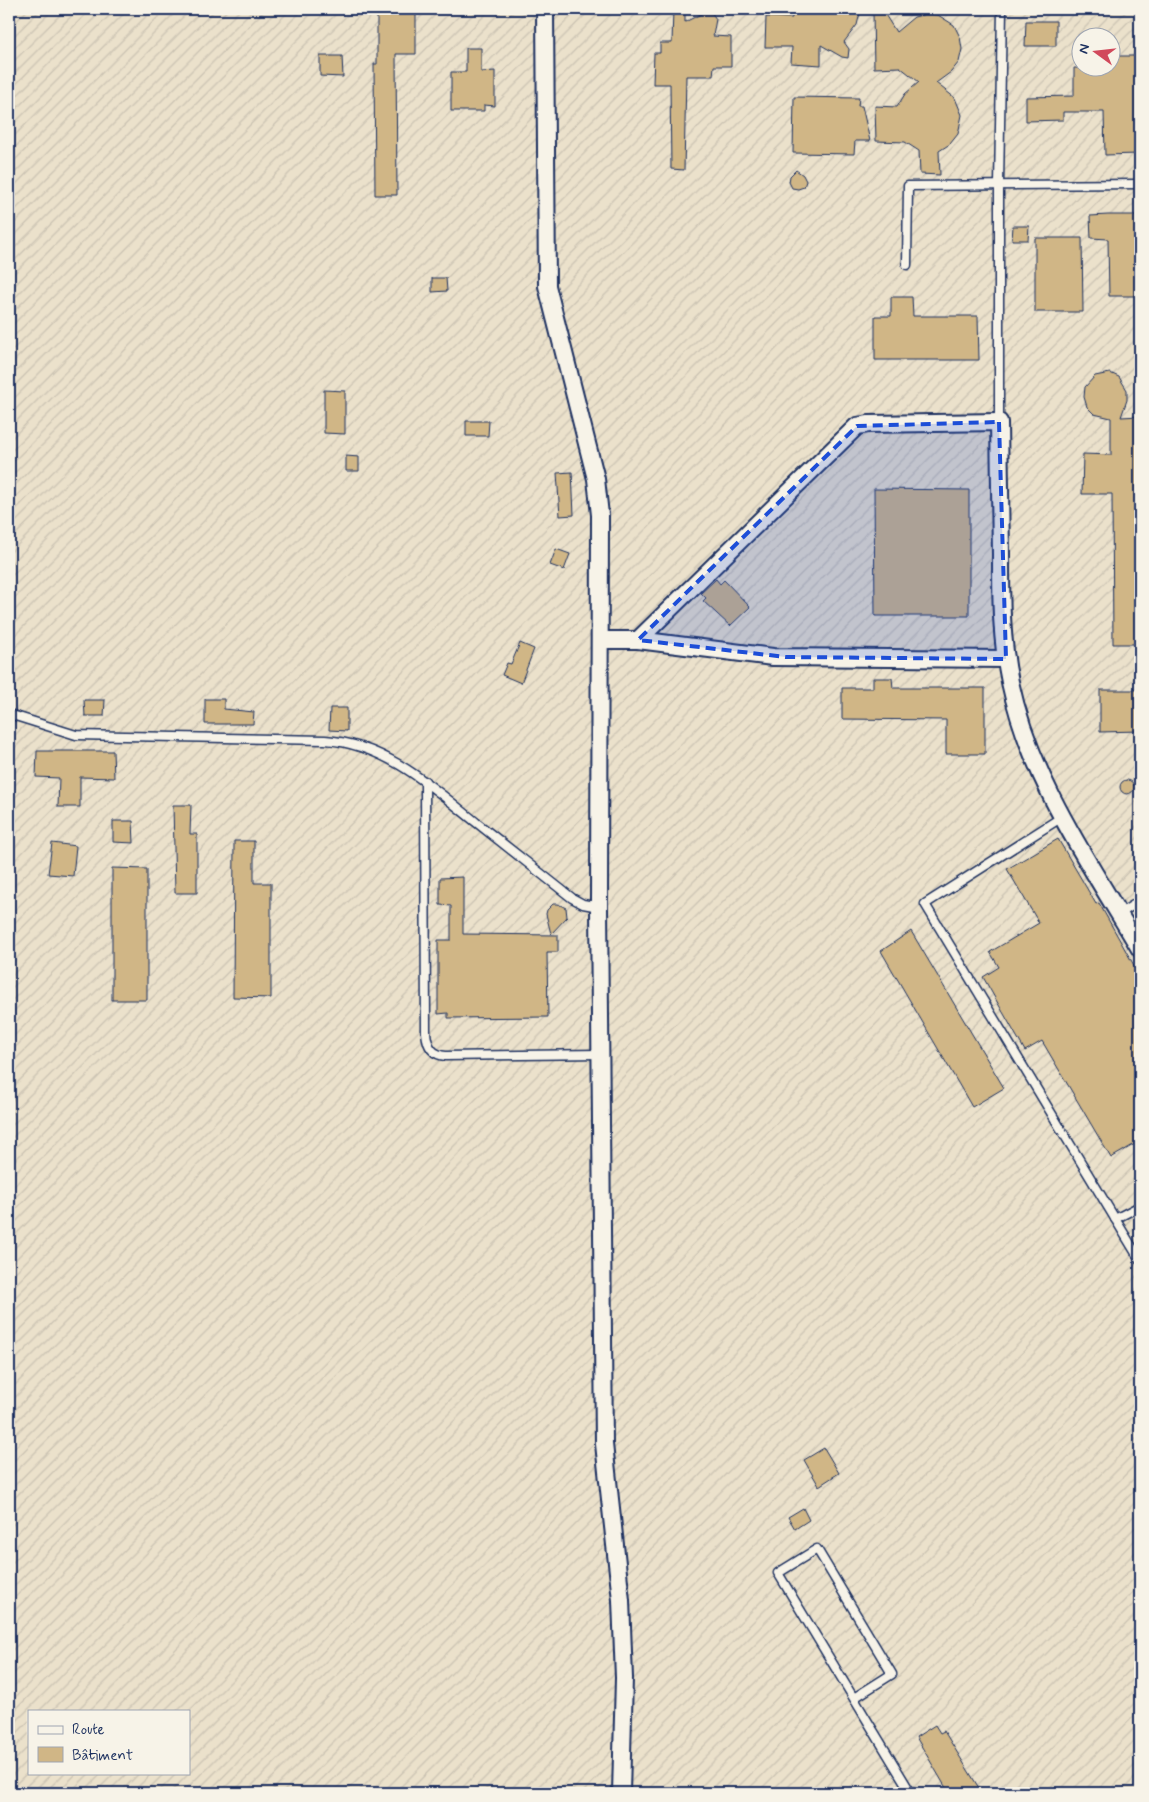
<svg xmlns="http://www.w3.org/2000/svg" width="1149" height="1802" viewBox="0 0 1149 1802" font-family="Mynerve,sans-serif">
<style>
.industrial{fill:url(#industrial-furrows);fill-rule:evenodd}
.building{fill:#d0b686;stroke:#1b2f5e}
.lines{fill:none;stroke-linecap:round;stroke-linejoin:round}
.service-casing{stroke:#1b2f5e;stroke-width:11}
.minor-casing{stroke:#1b2f5e;stroke-width:20}
.service{stroke:#f7f3e8;stroke-width:8}
.minor{stroke:#f7f3e8;stroke-width:16}
.marked{fill:#1d4ed8;fill-opacity:0.2;stroke:#1d4ed8;stroke-width:4;stroke-dasharray:10 6;stroke-linejoin:round}
</style>
<defs>
<pattern id="industrial-furrows" width="10" height="10" patternUnits="userSpaceOnUse" patternTransform="scale(1.25)"><rect width="10" height="10" fill="#ebe1cb"/><path d="M-1 1l2-2M0 10L10 0M9 11l2-2" fill="none" stroke="#c9c1b1"/></pattern>
</defs>
<rect width="100%" height="100%" fill="#f7f3e8"/>
<filter id="ink" filterUnits="userSpaceOnUse"><feTurbulence type="fractalNoise" baseFrequency=".02" numOctaves="2"/><feDisplacementMap in="SourceGraphic" scale="10" xChannelSelector="R" yChannelSelector="G"/><feConvolveMatrix kernelMatrix="1 2 1 2 8 2 1 2 1" color-interpolation-filters="sRGB"/></filter>
<g filter="url(#ink)">
<path class="industrial" d="M9,9H1140V1793H9ZM1082,38H1112V68H1082ZM29,1711H189V1773H29Z"/>
<g class="building">
<polygon points="377,9 416,9 416,54 396,54 397,195 375,195 374,64 377,64"/>
<polygon points="673,9 685,9 685,22 705,12 712,13 716,19 713,36 731,37 731,66 714,66 713,76 686,76 684,170 671,169 670,84 653,84 654,53 660,53 660,43 672,43"/>
<polygon points="792,9 820,9 820,12 860,13 857,25 844,42 849,49 848,58 842,57 821,45 821,65 791,63 792,47 765,47 766,17 792,18"/>
<polygon points="873,13 884,13 896,32 914,17 926,14 938,15 954,25 960,37 962,49 959,62 951,72 936,83 955,98 962,115 958,134 950,144 939,151 940,175 920,174 919,151 905,142 876,141 875,106 897,107 905,94 919,82 900,67 874,68"/>
<polygon points="1026,21 1056,21 1056,46 1025,46"/>
<polygon points="466,48 481,48 481,72 495,71 495,106 484,105 484,111 451,111 451,72 466,72"/>
<polygon points="320,56 342,56 343,77 320,76"/>
<polygon points="1112,56 1136,56 1138,154 1105,155 1104,112 1063,112 1063,120 1026,121 1026,97 1074,96 1074,68 1112,68"/>
<polygon points="794,97 859,98 858,106 862,106 870,141 855,141 854,154 793,153"/>
<polygon points="796,170 803,175 806,181 804,187 798,189 792,188 789,182 790,176"/>
<polygon points="1108,215 1140,215 1140,296 1109,296 1108,239 1091,238 1090,216"/>
<polygon points="1013,226 1029,226 1028,240 1012,240"/>
<polygon points="1035,238 1082,238 1083,312 1035,312"/>
<polygon points="432,278 446,278 447,291 432,292"/>
<polygon points="891,297 912,297 913,316 978,316 979,360 875,360 875,316 891,316"/>
<polygon points="1110,373 1119,377 1127,390 1127,400 1121,417 1140,416 1140,644 1113,644 1112,494 1082,494 1083,454 1111,455 1111,418 1094,414 1087,407 1084,397 1085,387 1095,376"/>
<polygon points="324,390 345,391 345,434 324,433"/>
<polygon points="466,421 489,421 488,436 466,436"/>
<polygon points="346,456 359,457 359,471 346,471"/>
<polygon points="572,472 574,515 560,516 557,473"/>
<polygon points="874,489 969,490 969,616 875,616"/>
<polygon points="556,549 570,554 564,570 550,565"/>
<polygon points="716,579 720,584 724,580 750,607 730,626 703,601 706,598 701,593"/>
<polygon points="520,643 534,649 521,683 502,675 507,663 511,664"/>
<polygon points="873,678 892,678 893,688 985,688 985,754 946,754 946,720 842,719 842,688 873,688"/>
<polygon points="1100,690 1140,690 1140,731 1100,732"/>
<polygon points="205,699 224,699 224,709 254,712 253,724 205,724"/>
<polygon points="84,700 105,700 104,716 85,716"/>
<polygon points="330,708 347,708 347,731 329,730"/>
<polygon points="37,751 113,751 114,778 80,777 80,807 58,807 59,778 36,777"/>
<circle cx="1127" cy="787" r="7"/>
<polygon points="173,805 191,805 190,834 197,834 197,893 175,893"/>
<polygon points="113,821 133,821 134,843 113,842"/>
<polygon points="1058,839 1096,904 1099,903 1140,976 1140,1141 1111,1158 1042,1041 1025,1051 983,977 999,967 990,952 1039,923 1007,869"/>
<polygon points="234,841 254,841 254,883 271,883 271,998 233,997"/>
<polygon points="52,843 76,846 73,876 48,874"/>
<polygon points="112,868 147,869 147,1000 112,1000"/>
<polygon points="463,877 463,934 558,935 558,952 547,952 548,1017 448,1018 448,1013 438,1014 438,940 451,940 451,906 440,905 440,878"/>
<polygon points="553,904 558,904 566,908 567,917 551,934 546,914 547,910"/>
<polygon points="911,931 1004,1088 972,1107 881,951"/>
<polygon points="824,1448 839,1473 819,1486 804,1460"/>
<polygon points="803,1508 809,1520 795,1529 788,1517"/>
<polygon points="935,1725 940,1733 944,1731 982,1793 949,1793 916,1737"/>
</g>
<g class="lines">
<g class="service-casing">
<g id="service">
<polyline points="907,265 908,186 1140,184"/>
<polyline points="999,422 999,185 1002,9"/>
<path d="M9,714L76,735L325,740C386,744 432,787 477,823C509,848 540,873 572,898L583,904L599,907"/>
<path d="M425,781L426,1032C427,1046 432,1055 446,1056L600,1054"/>
<polyline points="1062,817 925,904 1140,1260"/>
<polyline points="1119,914 1140,901"/>
<polyline points="1115,1219 1140,1206"/>
<polyline points="854,1698 892,1674 817,1549 778,1573 911,1793"/>
</g>
</g>
<g class="minor-casing">
<g id="minor">
<polyline points="545,9 547,286 596,479 600,515 599,907 604,1444 621,1600 624,1678 621,1793"/>
<polyline points="601,640 638,640 773,657 1006,659"/>
<path d="M638,640L857,426L869,424L999,422C1000,466 1000,510 1001,554C1001,597 1001,640 1010,682C1031,781 1090,864 1140,949"/>
</g>
</g>
<use href="#service" class="service"/>
<use href="#minor" class="minor"/>
</g>
</g>
<path class="marked" d="M999,422L1006,659L786,657L638,640L857,426Z"/>
<rect width="1149" height="1802" fill="none" stroke="#f7f3e8" stroke-width="30"/>
<rect x="15" y="15" width="1119" height="1772" fill="none" stroke="#1b2f5e" stroke-width="2" filter="url(#ink)"/>
<rect x="28" y="1710" width="162" height="65" fill="#f7f3e8" stroke="#9fa5b1"/>
<rect x="38" y="1726" width="25" height="8" fill="#f7f3e8" stroke="#9fa5b1"/>
<text x="72" y="1734" font-size="15" fill="#1b2f5e">Route</text>
<rect x="38" y="1747" width="25" height="15" fill="#d0b686" stroke="#9fa5b1"/>
<text x="72" y="1760" font-size="15" fill="#1b2f5e">Bâtiment</text>
<g transform="translate(1096 52) rotate(285)"><circle r="24" fill="#f7f3e8" stroke="#9fa5b1"/>
<path d="M0-4L9 19L0 12L-9 19Z" fill="#d1495b"/>
<text y="-8" font-size="14" font-weight="bold" text-anchor="middle" fill="#1b2f5e">N</text>
</g>
</svg>
